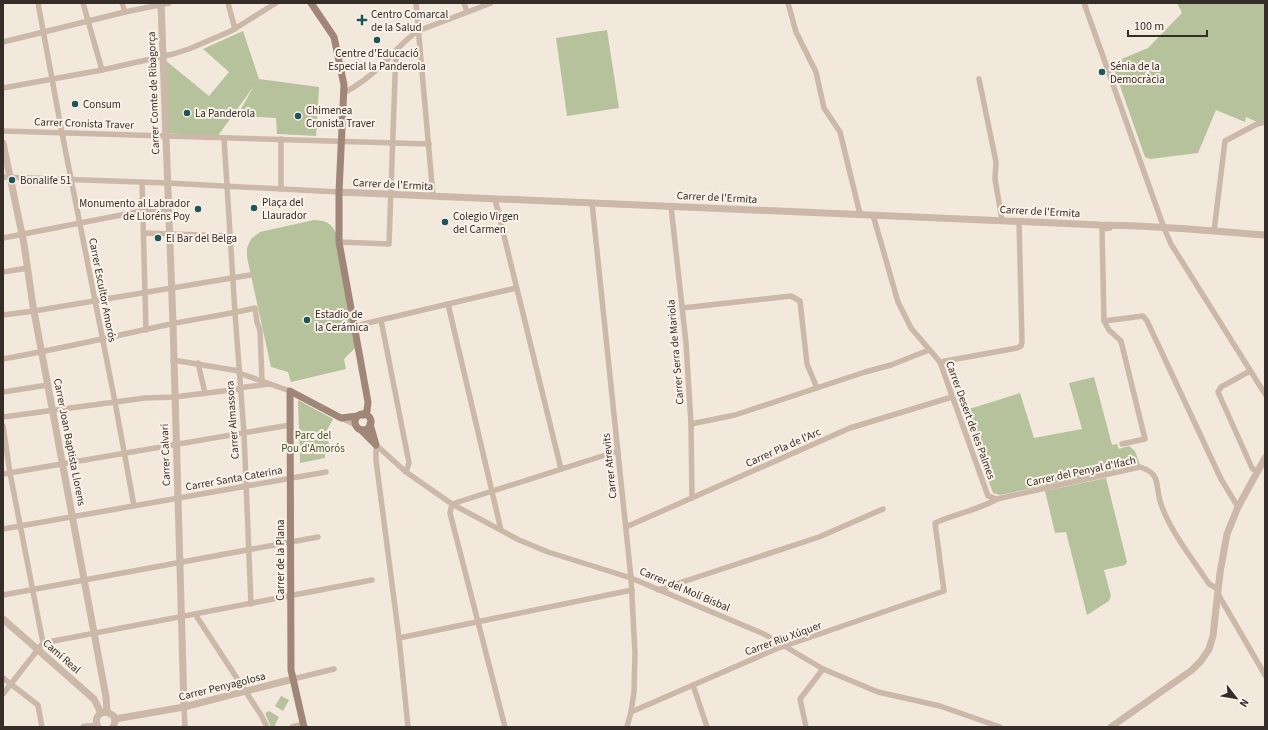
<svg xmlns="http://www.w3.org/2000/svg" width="1268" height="730" viewBox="0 0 1268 730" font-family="'Source Sans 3',sans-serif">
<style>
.green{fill:#b6c29c}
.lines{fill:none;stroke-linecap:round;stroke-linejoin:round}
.minor{stroke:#cbb8a8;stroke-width:5.5}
.tertiary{stroke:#cbb8a8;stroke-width:7}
.secondary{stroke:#9f8679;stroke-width:7}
.poi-dot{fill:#1d565a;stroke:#faf2e9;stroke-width:1.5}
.labels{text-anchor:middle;stroke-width:4;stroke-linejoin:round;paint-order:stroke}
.poi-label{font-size:11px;fill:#372d28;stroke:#faf2e9;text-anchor:start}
.street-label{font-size:11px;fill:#372d28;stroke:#faf2e9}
.park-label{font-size:11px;fill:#47562c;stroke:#faf2e9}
</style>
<rect width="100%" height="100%" fill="#f2e8dc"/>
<g class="green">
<polygon points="1177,3 1265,3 1265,120 1257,122 1246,117 1245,122 1216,110 1198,153 1150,159 1145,157 1112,63 1148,48 1182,13"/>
<polygon points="607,30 619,108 567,116 556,38"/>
<polygon points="243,31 259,79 319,87 316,136 277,134 276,118 237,116 254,86 217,137 168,133 165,60 209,96 229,72 203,49"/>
<path d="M314,220C328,221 331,223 337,235L357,346L344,359L346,369L291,382L288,372L271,367L250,271L247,257V248L251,239L260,232Z"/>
<polygon points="1094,377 1112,445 1117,444 1119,449 1129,446 1135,451 1140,465 1000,495 993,493 963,411 1020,393 1034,438 1082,429 1069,383"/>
<polygon points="298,400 333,419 326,432 331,452 325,454 325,458 300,463"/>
<polygon points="1106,478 1127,562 1125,565 1104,570 1111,596 1109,601 1087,615 1066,532 1055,533 1045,491"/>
<polygon points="281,696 289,700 283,711 275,706"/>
<polygon points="269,711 279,717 274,727 271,727 265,713"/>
</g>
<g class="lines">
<g class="minor">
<polyline points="38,3 62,133 115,402 134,506"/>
<polyline points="83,3 102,70"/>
<polyline points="122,3 125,12"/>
<polyline points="228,3 235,29"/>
<polyline points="416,3 433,196"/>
<polyline points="464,3 467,12"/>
<polyline points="788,3 796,32 816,72 824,108 840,132 860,214"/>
<polyline points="1084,3 1164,228 1171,244 1265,394"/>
<polyline points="3,42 125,12 169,3"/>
<polyline points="979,79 996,162 995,179 1002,220"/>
<polyline points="3,88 102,70 173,54 189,49 231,31 276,3"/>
<path d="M343,93C360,85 375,72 388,59C397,49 407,38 418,31L491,3"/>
<polyline points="3,131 429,144"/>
<polyline points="224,138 235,313 244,433 251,604"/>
<polyline points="3,177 167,183 339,192"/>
<polyline points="142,183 146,330"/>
<polyline points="281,189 281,139"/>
<polyline points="495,199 561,469"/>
<polyline points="592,203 631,578 635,653 634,692 631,712 627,727"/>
<polyline points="671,206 686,343 691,424 692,498"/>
<polyline points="873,215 898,302 911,328 940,362 988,496 997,499"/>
<polyline points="1110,228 1102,229 1104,321 1109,330 1121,341 1145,439 1122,444"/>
<polyline points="1214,231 1225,141 1257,124 1265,122"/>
<polyline points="144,233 230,236"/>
<polyline points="3,238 142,211 168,210"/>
<polyline points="339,242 389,244 396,50"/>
<polyline points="3,272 28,268"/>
<polyline points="448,304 501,530"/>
<polyline points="682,308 791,296 800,301 807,364 817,388"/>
<polyline points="3,315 34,311 250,275"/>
<polyline points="381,320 409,463 406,472"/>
<polyline points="1104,321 1143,316 1147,321 1221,479 1238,507"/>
<polyline points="355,326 516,288"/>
<path d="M3,359C60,349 115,336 171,324C199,318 227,315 255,308L257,322L260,330L262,381"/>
<polyline points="173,360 239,371"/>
<polyline points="940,362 1017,348 1021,346 1022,342 1019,221"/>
<polyline points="198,363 205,393"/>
<polyline points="1250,371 1221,387 1218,392 1252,468 1257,472"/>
<polyline points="239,373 290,391"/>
<polyline points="3,392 48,385"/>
<polyline points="3,417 145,398 174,397 240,389 245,387 270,384"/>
<polyline points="341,418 356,425"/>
<polyline points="691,424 735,415 865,372 891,365 929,350"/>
<polyline points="3,426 10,473 43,643"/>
<polyline points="376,445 406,472 452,504 519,540 548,552 631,578 764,634 823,669 878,692 940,706 1000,727"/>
<polyline points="376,445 376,460 399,638 408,727"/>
<polyline points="3,474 290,425"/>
<polyline points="626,527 850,428 952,397"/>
<polyline points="3,529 326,472"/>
<polyline points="658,590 819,537 883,509"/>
<polyline points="1218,594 1265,675"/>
<polyline points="3,595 318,537"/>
<polyline points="195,614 261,715 267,727"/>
<polyline points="399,638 632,590"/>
<polyline points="3,678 38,705 42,727"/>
<polyline points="293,679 334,669"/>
<polyline points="693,685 707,727"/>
<polyline points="3,694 43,643 372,580"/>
<polyline points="184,707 185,727"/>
<path d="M631,712L776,649L944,591L935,523C955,514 978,510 997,499L1140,467C1161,474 1155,483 1160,501C1169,530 1192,558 1209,584L1218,589"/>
<polyline points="292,727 303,724"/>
<polyline points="505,727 450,513 452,504 618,451"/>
<polyline points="806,727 800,699 823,669"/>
</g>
<g class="tertiary">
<polyline points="161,3 173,324 184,707"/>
<polyline points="3,143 24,244 33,306 106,697 107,712"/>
<path d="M339,192L1100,225C1155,225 1210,231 1265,235"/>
<polyline points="3,619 94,699 101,713"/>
<polyline points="115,719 184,707 293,679"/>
<polyline points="84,727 97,726"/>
<path d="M98,727C94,719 98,712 107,712L114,716L115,722L113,727"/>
<polyline points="1111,727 1192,670 1201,661 1209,649 1213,636 1220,573 1227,534 1238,507 1265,458"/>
</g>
<g class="secondary">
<polyline points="311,3 334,37 344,85 339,192 339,242 368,402 367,411 363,415"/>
<circle cx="363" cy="422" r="8"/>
<polyline points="361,430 376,445 370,424"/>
<polyline points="304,727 291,670 290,391 341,418 358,416"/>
</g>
</g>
<g class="poi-dot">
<path d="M360 14h4v4h4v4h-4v4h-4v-4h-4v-4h4z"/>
<circle cx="377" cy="40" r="4"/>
<circle cx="1102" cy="72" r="4"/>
<circle cx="75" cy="104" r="4"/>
<circle cx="187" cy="113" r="4"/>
<circle cx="298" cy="116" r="4"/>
<circle cx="12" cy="180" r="4"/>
<circle cx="254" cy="208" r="4"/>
<circle cx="198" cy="209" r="4"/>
<circle cx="445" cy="222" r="4"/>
<circle cx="158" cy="238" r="4"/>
<circle cx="307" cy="320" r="4"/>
</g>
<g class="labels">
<g class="poi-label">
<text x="371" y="18">Centro Comarcal<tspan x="371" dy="13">de la Salud</tspan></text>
<text x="377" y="57" text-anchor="middle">Centre d'Educació<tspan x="377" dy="13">Especial la Panderola</tspan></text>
<text x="1110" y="70">Sénia de la<tspan x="1110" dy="13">Democràcia</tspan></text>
<text x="83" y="108">Consum</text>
<text x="306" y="114">Chimenea<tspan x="306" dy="13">Cronista Traver</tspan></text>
<text x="195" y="117">La Panderola</text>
<text x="20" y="184">Bonalife 51</text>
<text x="262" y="206">Plaça del<tspan x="262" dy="13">Llaurador</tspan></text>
<text x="190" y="207" text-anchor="end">Monumento al Labrador<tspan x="190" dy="13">de Lloréns Poy</tspan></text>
<text x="453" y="220">Colegio Virgen<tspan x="453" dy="13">del Carmen</tspan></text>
<text x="166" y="242">El Bar del Belga</text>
<text x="315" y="318">Estadio de<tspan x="315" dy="13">la Cerámica</tspan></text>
</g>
<g class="street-label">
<text transform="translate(153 93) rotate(-92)" y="4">Carrer Comte de Ribagorça</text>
<text transform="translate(84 123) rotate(2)" y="4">Carrer Cronista Traver</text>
<text transform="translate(393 184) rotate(3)" y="4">Carrer de l'Ermita</text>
<text transform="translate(717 197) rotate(3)" y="4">Carrer de l'Ermita</text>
<text transform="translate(1040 211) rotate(3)" y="4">Carrer de l'Ermita</text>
<text transform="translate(103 290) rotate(79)" y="4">Carrer Escultor Amorós</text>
<text transform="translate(675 352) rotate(-95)" y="4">Carrer Serra de Mariola</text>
<text transform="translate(232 420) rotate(-94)" y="4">Carrer Almassora</text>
<text transform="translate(971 420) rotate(70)" y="4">Carrer Desert de les Palmes</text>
<text transform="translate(70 442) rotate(79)" y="4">Carrer Joan Baptista Llorens</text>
<text transform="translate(783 447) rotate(-24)" y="4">Carrer Pla de l'Arc</text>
<text transform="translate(165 455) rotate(-92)" y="4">Carrer Calvari</text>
<text transform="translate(609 466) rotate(-96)" y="4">Carrer Atrevits</text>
<text transform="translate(1081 471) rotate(-12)" y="4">Carrer del Penyal d'Ifach</text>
<text transform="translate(234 478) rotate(-10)" y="4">Carrer Santa Caterina</text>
<text transform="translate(280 560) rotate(-90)" y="4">Carrer de la Plana</text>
<text transform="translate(685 589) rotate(23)" y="4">Carrer del Molí Bisbal</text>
<text transform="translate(783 638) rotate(-20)" y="4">Carrer Riu Xúquer</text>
<text transform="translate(62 656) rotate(41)" y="4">Camí Real</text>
<text transform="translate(222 686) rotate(-14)" y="4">Carrer Penyagolosa</text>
</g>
<g class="park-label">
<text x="313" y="439">Parc del<tspan x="313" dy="13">Pou d'Amorós</tspan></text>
</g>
</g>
<rect width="1268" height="730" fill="none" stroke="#372d28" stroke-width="8"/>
<g transform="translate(1236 698) rotate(121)" stroke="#faf2e9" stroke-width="3" paint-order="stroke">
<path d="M0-3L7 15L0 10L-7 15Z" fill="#372d28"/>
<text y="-6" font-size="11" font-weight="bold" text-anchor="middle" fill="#372d28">N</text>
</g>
<path d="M1128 30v6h79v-6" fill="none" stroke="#372d28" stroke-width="2"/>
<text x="1134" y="30" font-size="12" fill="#372d28" stroke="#faf2e9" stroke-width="3" paint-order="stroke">100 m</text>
</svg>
